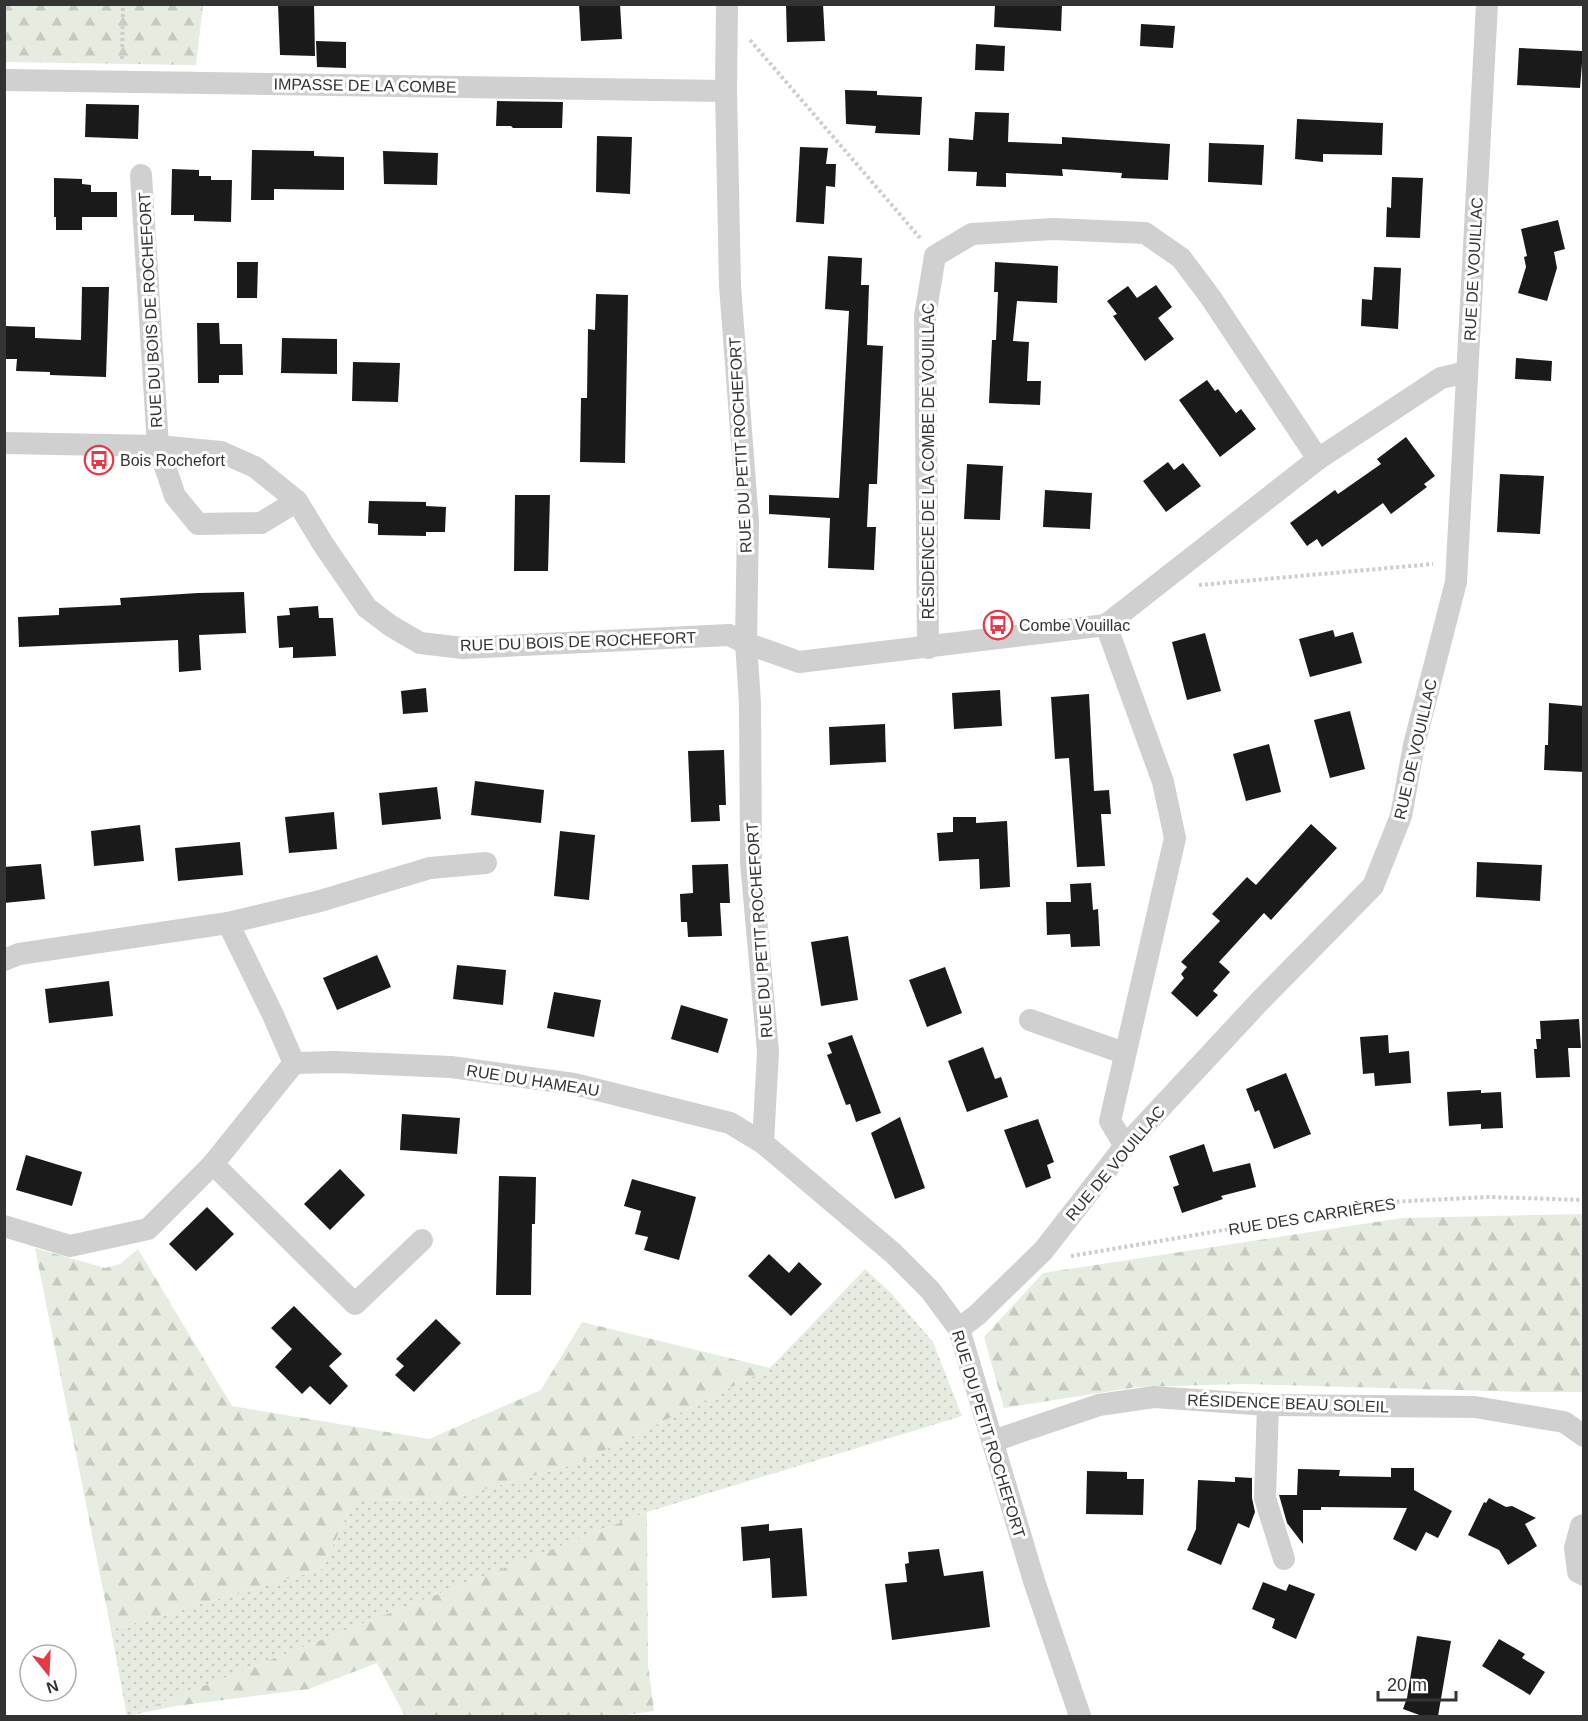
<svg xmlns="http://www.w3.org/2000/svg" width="1588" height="1721" viewBox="0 0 1588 1721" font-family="Helvetica,sans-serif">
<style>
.grass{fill:url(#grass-dots)}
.forest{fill:url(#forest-firs)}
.building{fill:#1a1a1a}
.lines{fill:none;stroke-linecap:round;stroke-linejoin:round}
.path{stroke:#cdcdcd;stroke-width:4;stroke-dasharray:3 3;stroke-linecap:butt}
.minor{stroke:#d0d0d0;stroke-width:22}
.labels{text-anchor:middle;stroke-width:6;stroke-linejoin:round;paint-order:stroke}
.street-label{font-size:16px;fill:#333;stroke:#fff}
.poi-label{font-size:16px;fill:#333;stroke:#fff;text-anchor:start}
</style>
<defs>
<pattern id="grass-dots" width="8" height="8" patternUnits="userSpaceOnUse" patternTransform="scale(1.5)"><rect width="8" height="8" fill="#e6ecdf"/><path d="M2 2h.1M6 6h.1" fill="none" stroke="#c6cbc0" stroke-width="1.8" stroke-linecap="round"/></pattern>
<pattern id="forest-firs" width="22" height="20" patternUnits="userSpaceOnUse" patternTransform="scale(1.5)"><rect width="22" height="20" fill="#e6ecdf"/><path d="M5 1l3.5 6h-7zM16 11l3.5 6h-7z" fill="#c6cbc0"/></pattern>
</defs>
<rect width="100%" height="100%" fill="#fff"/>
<polygon class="grass" points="865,1269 890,1292 933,1342 962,1416 647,1512 127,1716 111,1630 322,1569 354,1500 451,1499 579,1463 770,1368"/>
<g class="forest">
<polygon points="5,4 203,5 196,65 5,62"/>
<polygon points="1583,1214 1583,1392 1525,1392 1243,1384 1137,1387 1004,1408 984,1337 1043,1273 1402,1218"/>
<polygon points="35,1248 105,1268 120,1264 138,1249 232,1406 429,1439 541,1390 582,1322 770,1368 579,1463 451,1499 354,1500 322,1569 111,1630"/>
<polygon points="647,1512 648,1665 654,1711 619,1716 405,1716 377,1663 309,1689 176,1706 127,1716"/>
</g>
<g class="building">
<polygon points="278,4 314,4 315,56 280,55"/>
<polygon points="579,4 620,4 622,39 581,41"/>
<polygon points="786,4 823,4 825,41 787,42"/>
<polygon points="995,4 1062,4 1061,31 994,27"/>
<polygon points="1141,24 1175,26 1173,48 1140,46"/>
<polygon points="316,41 346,42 346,68 317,67"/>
<polygon points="976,44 1005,46 1004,71 975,70"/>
<polygon points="1519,48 1583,51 1580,88 1517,85"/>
<polygon points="845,90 877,91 877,95 922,97 920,135 875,133 876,126 846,124"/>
<polygon points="497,101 563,102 562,128 513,128 511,126 496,126"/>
<polygon points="86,104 139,105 138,139 85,137"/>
<polygon points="975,112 1009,113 1008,142 1062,144 1062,137 1170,144 1168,180 1121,178 1122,173 1062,169 1063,176 1006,173 1006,187 976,186 977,172 948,171 949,138 973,140"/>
<polygon points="1297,119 1383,123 1382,155 1323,154 1323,162 1295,159"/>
<polygon points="597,136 632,137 630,194 596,192"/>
<polygon points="1209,143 1264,145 1262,185 1208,182"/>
<polygon points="800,147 828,148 826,164 836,164 835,187 826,186 824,224 796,222"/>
<polygon points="252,150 314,151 314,156 344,157 344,190 274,189 274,200 251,200"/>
<polygon points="383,151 438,153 437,185 384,184"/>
<polygon points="172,169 199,170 199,176 211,176 211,180 232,180 231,222 194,221 194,215 171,215"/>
<polygon points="1392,177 1423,178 1420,238 1386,237 1387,207 1391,208"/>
<polygon points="54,178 82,179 82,184 91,185 91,192 117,192 117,217 82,217 82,230 56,230 56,217 54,217"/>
<polygon points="1558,220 1565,249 1554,252 1557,268 1547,301 1518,293 1526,267 1524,257 1527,256 1521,229"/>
<polygon points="828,256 862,258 861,285 869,285 867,345 883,346 877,484 869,484 867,527 876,527 874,570 828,568 830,518 769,514 769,495 839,498 849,311 825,309"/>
<polygon points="237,262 258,262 257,298 237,298"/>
<polygon points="995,262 1058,266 1057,303 1017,301 1013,341 1029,342 1027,381 1041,381 1040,405 989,403 992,340 996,340 998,292 994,292"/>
<polygon points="1374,267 1401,268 1398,329 1361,326 1362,299 1372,300"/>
<polygon points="1156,285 1172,307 1158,318 1174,339 1145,361 1113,316 1117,314 1107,301 1128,286 1137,298"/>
<polygon points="82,287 109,287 106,377 50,375 50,372 16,371 17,359 4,359 4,326 35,327 35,338 81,340"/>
<polygon points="596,294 628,295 625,463 580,462 581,398 587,398 588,329 595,330"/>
<polygon points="197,323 219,323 220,344 242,344 243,375 219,375 219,383 198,383"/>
<polygon points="282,338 337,339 337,374 281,373"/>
<polygon points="1516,358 1552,361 1551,381 1515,379"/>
<polygon points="353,362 400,363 398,402 352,401"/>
<polygon points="1207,380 1215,391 1218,389 1236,413 1241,409 1256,429 1220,457 1179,400"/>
<polygon points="1406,437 1435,476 1424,484 1427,487 1391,514 1383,503 1322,547 1317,539 1307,546 1290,523 1335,490 1338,494 1381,464 1377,459"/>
<polygon points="1168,462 1174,470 1183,463 1201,486 1166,512 1143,481"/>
<polygon points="967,464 1003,466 1000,520 964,519"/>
<polygon points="1500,474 1544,476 1540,534 1497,532"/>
<polygon points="1045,490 1092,493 1090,529 1043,527"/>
<polygon points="515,495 550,495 548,571 514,571"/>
<polygon points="369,501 426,502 426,506 446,507 445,532 426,532 426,536 378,535 378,524 368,523"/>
<polygon points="244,592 246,633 199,635 201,670 179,672 178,640 19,647 18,617 59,615 59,608 121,605 120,598 198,593"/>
<polygon points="318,606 319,618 333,618 336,656 293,658 293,647 279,648 277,616 290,615 289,608"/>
<polygon points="1333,630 1335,637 1353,632 1362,663 1310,677 1299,639"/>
<polygon points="1205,633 1221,691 1187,700 1172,642"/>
<polygon points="426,688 428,712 403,714 401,691"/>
<polygon points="1000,690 1002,726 954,729 952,693"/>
<polygon points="1089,694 1094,791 1109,790 1111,814 1101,814 1105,866 1077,867 1069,758 1055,759 1051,697"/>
<polygon points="1549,703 1584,706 1584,772 1544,770 1545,745 1548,745"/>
<polygon points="1350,711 1365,769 1330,778 1314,720"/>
<polygon points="885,724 886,762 830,765 829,727"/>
<polygon points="1269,744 1281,792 1246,801 1233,754"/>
<polygon points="724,750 726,805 719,805 720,821 691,822 688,751"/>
<polygon points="475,781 544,790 541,823 471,815"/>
<polygon points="437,787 441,819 382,825 379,793"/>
<polygon points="334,812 337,849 289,853 285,817"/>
<polygon points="953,817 976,817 976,823 1007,821 1010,887 980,889 979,859 939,861 937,833 953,832"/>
<polygon points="1311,824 1337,848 1271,920 1264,913 1219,962 1230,972 1213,991 1218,995 1197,1017 1171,993 1184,978 1181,974 1187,967 1181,962 1220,921 1212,914 1247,877 1256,885"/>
<polygon points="140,825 144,861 94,866 91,831"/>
<polygon points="560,831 595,835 589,900 554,896"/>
<polygon points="240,842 243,875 178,881 175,848"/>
<polygon points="1477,862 1542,865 1540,901 1476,897"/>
<polygon points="41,864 45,899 4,903 4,867"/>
<polygon points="728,864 730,903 720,903 722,936 688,937 687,922 681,922 680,894 693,893 692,865"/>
<polygon points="1091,883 1093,910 1098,909 1100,946 1071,947 1070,934 1047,935 1046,902 1071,902 1070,884"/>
<polygon points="848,936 858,1000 821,1006 811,942"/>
<polygon points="377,955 391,987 337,1010 323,978"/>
<polygon points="457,965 506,970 503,1005 453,999"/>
<polygon points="945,967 962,1013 927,1027 909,980"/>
<polygon points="109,981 113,1016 49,1023 45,989"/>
<polygon points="554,992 601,1000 594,1037 547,1028"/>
<polygon points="681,1005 728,1019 718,1053 671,1039"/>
<polygon points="1579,1019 1581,1048 1568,1048 1570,1077 1536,1078 1534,1049 1537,1049 1536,1039 1541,1039 1540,1021"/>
<polygon points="852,1035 881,1113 856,1122 850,1104 846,1105 827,1055 832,1053 828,1043"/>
<polygon points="1388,1035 1389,1053 1409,1051 1411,1083 1375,1086 1374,1073 1363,1074 1360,1037"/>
<polygon points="983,1047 995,1079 1001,1077 1008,1097 967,1112 948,1061"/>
<polygon points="1286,1073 1311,1134 1274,1149 1259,1110 1255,1112 1246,1089"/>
<polygon points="1481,1090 1481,1093 1501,1092 1503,1128 1481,1129 1481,1124 1449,1126 1447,1092"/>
<polygon points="402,1114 460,1118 457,1154 400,1150"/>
<polygon points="900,1117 925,1188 895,1199 871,1133"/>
<polygon points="1038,1119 1054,1162 1047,1165 1051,1178 1026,1188 1004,1130"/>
<polygon points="1204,1144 1213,1172 1250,1163 1256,1187 1221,1196 1223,1199 1182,1213 1173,1187 1179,1185 1169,1156"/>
<polygon points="26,1155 82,1172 72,1206 16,1190"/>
<polygon points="340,1169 365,1195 330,1230 304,1204"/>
<polygon points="499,1176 536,1177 535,1224 532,1224 531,1295 496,1295"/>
<polygon points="632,1179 696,1197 679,1260 644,1250 648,1237 635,1234 641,1211 624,1206"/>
<polygon points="207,1207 234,1234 196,1271 169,1244"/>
<polygon points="769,1254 789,1273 799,1262 822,1284 791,1316 748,1276"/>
<polygon points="294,1306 342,1354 329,1366 348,1386 330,1405 310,1386 302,1394 275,1367 292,1349 271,1328"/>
<polygon points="436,1319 461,1343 414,1392 395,1375 404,1366 396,1359"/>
<polygon points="1391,1468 1414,1468 1414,1490 1452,1511 1438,1538 1426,1532 1416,1551 1393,1539 1407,1508 1321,1507 1321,1510 1303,1510 1303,1544 1287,1523 1279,1495 1297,1495 1298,1469 1340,1470 1339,1476 1391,1477"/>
<polygon points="1087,1471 1127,1472 1127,1479 1144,1479 1143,1515 1086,1514"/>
<polygon points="1235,1477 1252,1478 1252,1498 1255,1512 1249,1528 1238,1523 1221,1565 1187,1550 1196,1529 1198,1480 1235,1482"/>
<polygon points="1489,1498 1506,1507 1512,1506 1536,1518 1525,1524 1537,1546 1508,1565 1499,1550 1468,1535 1484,1502 1486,1503"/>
<polygon points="769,1524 769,1531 802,1528 807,1596 772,1598 770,1558 743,1561 741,1527"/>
<polygon points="939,1549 944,1576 983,1571 990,1627 892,1640 885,1584 907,1582 905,1564 909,1563 908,1552"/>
<polygon points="1263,1582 1286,1591 1289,1584 1315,1594 1296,1639 1272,1628 1275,1619 1252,1609"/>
<polygon points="1417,1636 1451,1641 1438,1716 1422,1716 1403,1709 1407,1698"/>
<polygon points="1499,1639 1525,1654 1522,1658 1545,1672 1530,1695 1482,1666"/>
</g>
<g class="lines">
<g class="path">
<polyline points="750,40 921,239"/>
<polyline points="122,59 123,4"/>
<polyline points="1199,585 1433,564"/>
<polyline points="1071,1256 1389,1202 1489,1197 1584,1200"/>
</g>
<g class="minor">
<polyline points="727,4 726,91 730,286 748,522 746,643 750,703 751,862 768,1052 763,1143 893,1253 930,1290 959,1329 1034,1581 1080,1716"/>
<polyline points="4,80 726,91"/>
<polyline points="141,175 158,446 175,496 198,524 261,523 297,501"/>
<polyline points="4,443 158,446 221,452 255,467 297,501 323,544 367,608 391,626 420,643 463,648 729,635 746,643 799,662 1106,625 1163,782 1175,838 1110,1121 1125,1146"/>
<polyline points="1318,459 1441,378 1467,372"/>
<polyline points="928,648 925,316 935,256 972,234 1053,229 1145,233 1181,258 1211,298 1318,459 1106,625"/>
<polyline points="228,923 273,1015 294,1063 336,1062 451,1067 574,1084 730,1123 763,1143"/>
<polyline points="4,960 19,954 228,923 320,901 430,868 486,863"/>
<polyline points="1030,1020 1124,1053"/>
<polyline points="213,1164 355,1304 422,1240"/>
<polyline points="4,1226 70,1246 148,1229 213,1164 294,1063"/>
<polyline points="959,1329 977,1315 1043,1251 1125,1146 1259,1002 1373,886 1401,816 1414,745 1456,582 1487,4"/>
<polyline points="1268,1405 1265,1498 1284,1559"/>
<polyline points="993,1441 1099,1405 1154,1397 1268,1405 1475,1407 1564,1422 1584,1436"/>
<polyline points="1584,1525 1581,1526 1575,1548 1578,1572 1584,1575"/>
</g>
</g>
<defs>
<g id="bus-ring" transform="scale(1.5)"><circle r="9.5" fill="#fff" stroke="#e63946" stroke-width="1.5"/><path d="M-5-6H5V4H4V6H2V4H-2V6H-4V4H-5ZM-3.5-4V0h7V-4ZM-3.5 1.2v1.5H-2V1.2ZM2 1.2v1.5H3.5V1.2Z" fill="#e63946"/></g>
</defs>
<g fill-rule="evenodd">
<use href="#bus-ring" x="99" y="460"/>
<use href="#bus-ring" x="998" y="625"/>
</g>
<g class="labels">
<g class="street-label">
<text transform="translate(365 85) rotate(1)" y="6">IMPASSE DE LA COMBE</text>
<text transform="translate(1473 269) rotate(-87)" y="6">RUE DE VOUILLAC</text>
<text transform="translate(150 310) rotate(-93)" y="6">RUE DU BOIS DE ROCHEFORT</text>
<text transform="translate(740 445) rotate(-93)" y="6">RUE DU PETIT ROCHEFORT</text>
<text transform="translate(928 461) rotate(-90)" y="6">RÉSIDENCE DE LA COMBE DE VOUILLAC</text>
<text transform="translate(578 641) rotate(-2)" y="6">RUE DU BOIS DE ROCHEFORT</text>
<text transform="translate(1415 749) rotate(-77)" y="6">RUE DE VOUILLAC</text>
<text transform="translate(759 930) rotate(-94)" y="6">RUE DU PETIT ROCHEFORT</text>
<text transform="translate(533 1080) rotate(9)" y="6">RUE DU HAMEAU</text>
<text transform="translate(1115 1163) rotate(-50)" y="6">RUE DE VOUILLAC</text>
<text transform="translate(1312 1216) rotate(-9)" y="6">RUE DES CARRIÈRES</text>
<text transform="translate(1288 1403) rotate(2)" y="6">RÉSIDENCE BEAU SOLEIL</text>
<text transform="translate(989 1434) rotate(73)" y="6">RUE DU PETIT ROCHEFORT</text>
</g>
<g class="poi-label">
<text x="120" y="466">Bois Rochefort</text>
<text x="1019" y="631">Combe Vouillac</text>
</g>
</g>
<rect width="1588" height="1721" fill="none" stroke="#333333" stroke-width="12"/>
<g transform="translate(48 1673) rotate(162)"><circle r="28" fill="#ffffff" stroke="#adadad" stroke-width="1.5"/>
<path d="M0-4.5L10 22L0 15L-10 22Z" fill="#e63946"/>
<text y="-9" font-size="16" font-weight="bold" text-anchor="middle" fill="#333333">N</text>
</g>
<path d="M1378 1691v9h78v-9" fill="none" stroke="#333333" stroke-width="3"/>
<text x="1387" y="1691" font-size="18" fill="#333333" stroke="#ffffff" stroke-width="4.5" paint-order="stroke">20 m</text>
</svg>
